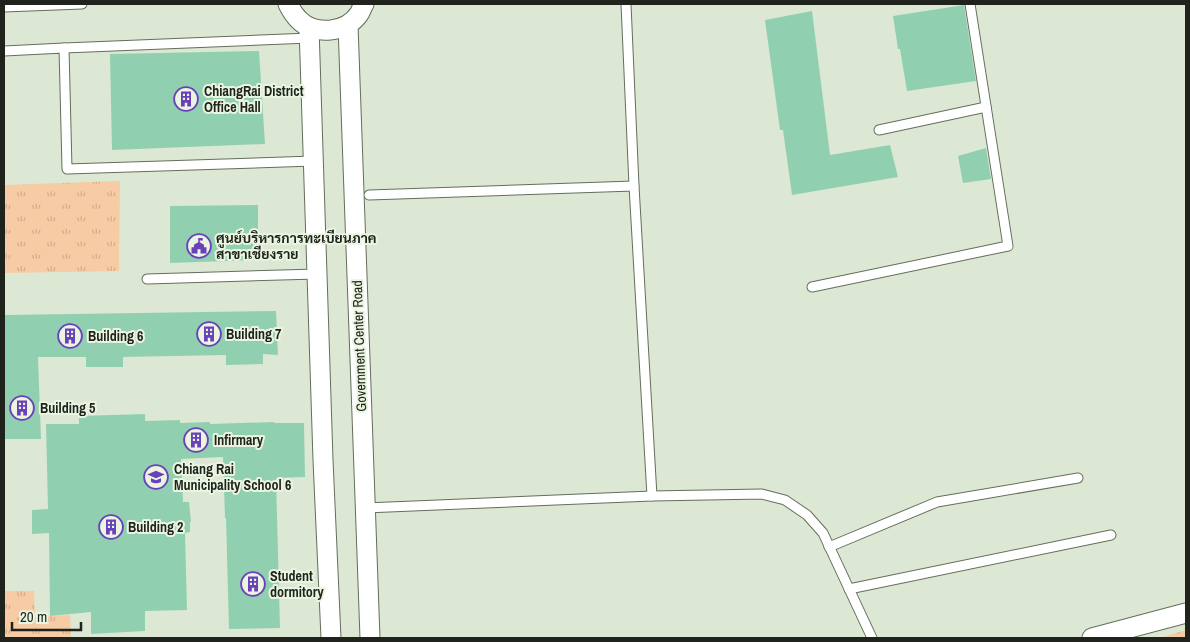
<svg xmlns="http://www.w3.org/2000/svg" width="1190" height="642" viewBox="0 0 1190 642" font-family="'Archivo Narrow',Sarabun,sans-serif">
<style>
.grass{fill:url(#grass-tufts)}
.building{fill:#90d0b1}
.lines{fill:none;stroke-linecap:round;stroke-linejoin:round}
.service-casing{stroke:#646e5c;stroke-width:11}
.minor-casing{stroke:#646e5c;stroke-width:21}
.service{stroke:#fff;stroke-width:9}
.minor{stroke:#fff;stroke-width:19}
.labels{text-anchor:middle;stroke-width:4;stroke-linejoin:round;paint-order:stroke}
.poi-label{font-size:14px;font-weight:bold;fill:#1f231c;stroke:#eaf5e1;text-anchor:start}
.street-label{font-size:14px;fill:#1f231c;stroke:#eaf5e1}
</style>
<defs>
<pattern id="grass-tufts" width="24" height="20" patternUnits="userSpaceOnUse" patternTransform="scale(1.25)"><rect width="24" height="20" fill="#f7cba3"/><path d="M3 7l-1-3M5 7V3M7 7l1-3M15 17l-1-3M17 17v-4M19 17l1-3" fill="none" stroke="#d3ae8c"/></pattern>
</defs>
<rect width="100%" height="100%" fill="#dde8d4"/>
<g class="grass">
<polygon points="120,181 119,271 4,273 4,185"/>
<polygon points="4,591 34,591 35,617 70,615 71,638 4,638"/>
<polygon points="1186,630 1186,638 1160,638"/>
</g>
<g class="building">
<polygon points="964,5 976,81 907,91 900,49 898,49 893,16"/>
<polygon points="812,11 830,155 890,145 898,177 792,195 783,130 780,130 765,20"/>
<polygon points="259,51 265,144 112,150 110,54"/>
<polygon points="986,148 991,179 963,183 958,156"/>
<polygon points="258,205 258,260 170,263 170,206"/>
<polygon points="276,311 278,355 263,354 263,364 226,365 226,355 123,357 123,367 86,367 86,357 38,357 41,439 4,439 4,315"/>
<polygon points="145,414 145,421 180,420 180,423 210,422 210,424 274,422 274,423 304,423 305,477 276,478 280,628 229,629 226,518 225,518 223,457 181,459 183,502 189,502 191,522 190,522 190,532 185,533 187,610 145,611 145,631 91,634 91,612 50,616 49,533 32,534 32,510 48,509 46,424 79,424 79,416"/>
</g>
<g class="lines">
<g class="service-casing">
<g id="service">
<polyline points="626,4 634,186 652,496 762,494 785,500 807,515 823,533 872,638"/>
<polyline points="4,7 82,4"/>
<polyline points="64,48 310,38"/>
<polyline points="4,51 64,48 67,169 314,161"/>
<polyline points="879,130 986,107"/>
<polyline points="369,195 634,186"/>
<polyline points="147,279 317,274"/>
<polyline points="812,287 1008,246 970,4"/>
<polyline points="365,508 652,496"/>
<polyline points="829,547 937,502 1078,478"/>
<polyline points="849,589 1111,535"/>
</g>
</g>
<g class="minor-casing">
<g id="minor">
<path d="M288,4C291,10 294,15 299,20C315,36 346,33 359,14C361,11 362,7 364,4"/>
<polyline points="348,25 370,638"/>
<polyline points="309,27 323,460 331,638"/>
<polyline points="1092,638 1186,613"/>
</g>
</g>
<use href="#service" class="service"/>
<use href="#minor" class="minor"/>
</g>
<defs>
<g id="building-ring" transform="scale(1.25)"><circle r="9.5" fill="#eaf5e1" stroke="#6b41b9" stroke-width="1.5"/><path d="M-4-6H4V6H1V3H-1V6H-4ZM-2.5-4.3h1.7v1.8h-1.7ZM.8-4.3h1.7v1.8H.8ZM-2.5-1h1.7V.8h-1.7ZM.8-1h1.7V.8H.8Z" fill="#6b41b9"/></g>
<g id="civic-ring" transform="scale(1.25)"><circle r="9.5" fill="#eaf5e1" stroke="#6b41b9" stroke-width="1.5"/><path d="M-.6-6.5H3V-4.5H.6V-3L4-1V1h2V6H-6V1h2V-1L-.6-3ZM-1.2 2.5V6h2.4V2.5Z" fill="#6b41b9"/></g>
<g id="school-ring" transform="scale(1.25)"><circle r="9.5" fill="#eaf5e1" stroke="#6b41b9" stroke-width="1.5"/><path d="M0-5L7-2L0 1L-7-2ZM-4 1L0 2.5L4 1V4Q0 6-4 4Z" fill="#6b41b9"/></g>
</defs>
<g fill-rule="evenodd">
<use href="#building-ring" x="186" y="99"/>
<use href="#civic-ring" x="199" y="246"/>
<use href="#building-ring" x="209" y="334"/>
<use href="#building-ring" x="70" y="336"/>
<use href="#building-ring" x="22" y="408"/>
<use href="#building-ring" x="196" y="440"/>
<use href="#school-ring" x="156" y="477"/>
<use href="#building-ring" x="111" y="527"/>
<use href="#building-ring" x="253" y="584"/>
</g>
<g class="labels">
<g class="poi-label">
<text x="204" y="96">ChiangRai District<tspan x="204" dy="16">Office Hall</tspan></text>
<text x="216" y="243">ศูนย์บริหารการทะเบียนภาค<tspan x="216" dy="16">สาขาเชียงราย</tspan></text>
<text x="226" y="339">Building 7</text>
<text x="88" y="341">Building 6</text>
<text x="40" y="413">Building 5</text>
<text x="214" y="445">Infirmary</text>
<text x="174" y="474">Chiang Rai<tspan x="174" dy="16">Municipality School 6</tspan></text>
<text x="128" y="532">Building 2</text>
<text x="270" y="581">Student<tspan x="270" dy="16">dormitory</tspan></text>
</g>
<g class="street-label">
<text transform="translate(359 346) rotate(-92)" y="5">Government Center Road</text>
</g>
</g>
<rect width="1190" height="642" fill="none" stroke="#1f231c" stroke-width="10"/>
<path d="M12 622v8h69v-8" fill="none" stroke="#1f231c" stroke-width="2.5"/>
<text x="20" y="622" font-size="15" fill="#1f231c" stroke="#eaf5e1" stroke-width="4" paint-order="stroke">20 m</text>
</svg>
